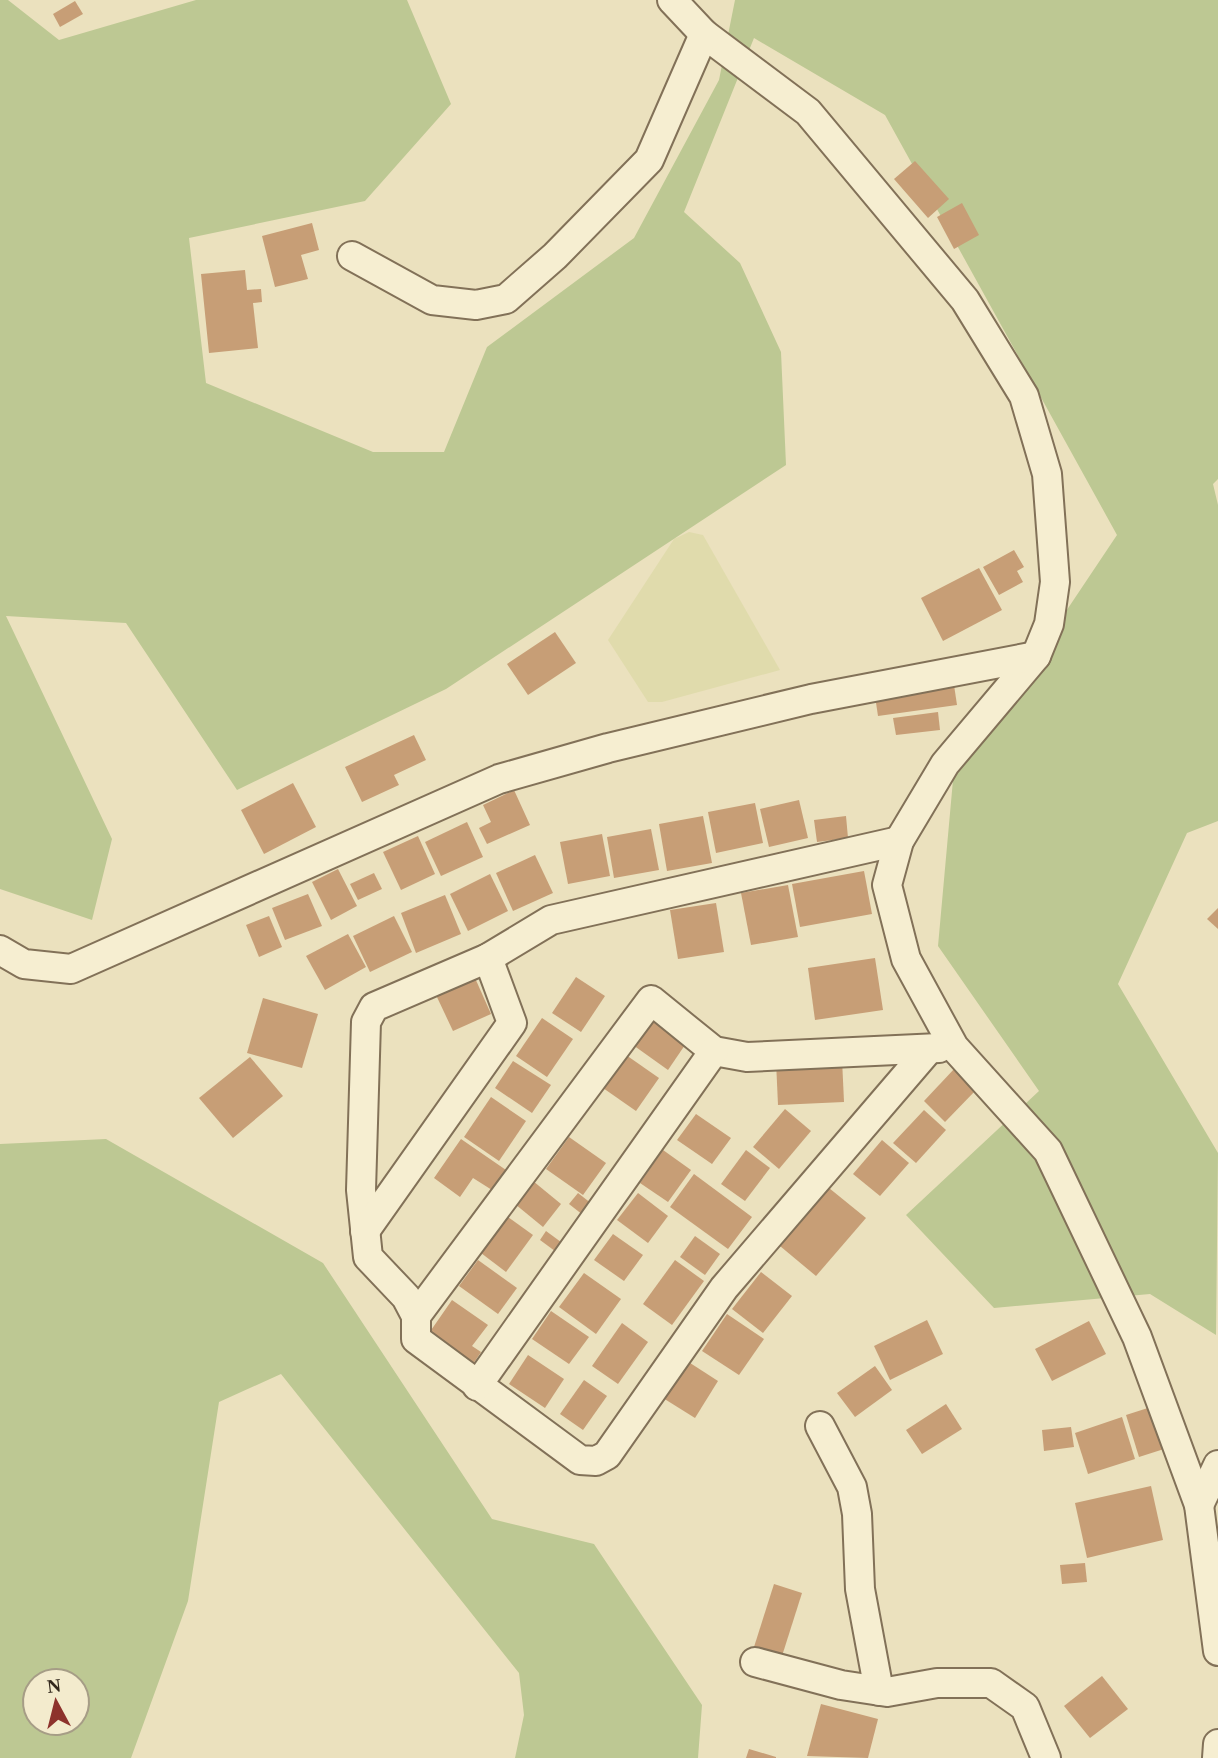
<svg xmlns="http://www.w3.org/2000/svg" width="1218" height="1758" viewBox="0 0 1218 1758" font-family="'Times New Roman',serif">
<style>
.farmland{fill:#e0dbac}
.green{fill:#bdc893;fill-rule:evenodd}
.building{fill:#c79e76}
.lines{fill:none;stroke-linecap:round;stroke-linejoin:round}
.minor-casing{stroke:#827158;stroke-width:32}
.minor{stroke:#f6eed1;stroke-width:28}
</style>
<rect width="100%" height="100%" fill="#ebe1be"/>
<polygon class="farmland" points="689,532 703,535 780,670 662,702 648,702 608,640 674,539"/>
<g class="green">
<polygon points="0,0 8,0 59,40 196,0 407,0 451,104 365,201 189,238 206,383 373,452 444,452 487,347 634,238 719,80 735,0 1218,0 1218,479 1213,484 1218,505 1218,821 1187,833 1118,984 1218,1153 1216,1335 1150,1294 994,1308 906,1215 1039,1091 938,946 953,780 1117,535 885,115 754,38 684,212 740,263 781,352 786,465 446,689 237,790 126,623 6,616 112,839 92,920 0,889"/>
<path d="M106,1139L323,1263L492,1519L594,1544L702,1705L698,1758H515L524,1715L519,1673L281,1374L219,1402L188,1601L131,1758H0V1144ZM35,1681H77V1723H35Z"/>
</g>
<g class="building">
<polygon points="75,1 83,14 60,27 53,14"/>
<polygon points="915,161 949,199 928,218 894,179"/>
<polygon points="962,203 979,235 954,249 937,217"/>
<polygon points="312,223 319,250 301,255 308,279 275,287 262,236"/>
<polygon points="245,270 247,290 261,289 262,302 253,303 258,348 209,353 201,274"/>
<polygon points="1014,550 1024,567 1017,571 1023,582 999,595 983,567"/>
<polygon points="979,568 1002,610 943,641 921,598"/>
<polygon points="555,632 576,663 528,695 507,664"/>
<polygon points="954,685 957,705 878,716 875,696"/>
<polygon points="938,712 940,730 896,735 893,718"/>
<polygon points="414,735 426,760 394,775 399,785 362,802 345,767"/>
<polygon points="293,783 316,827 264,854 241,810"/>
<polygon points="514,790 530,825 487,844 479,828 491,822 483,805"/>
<polygon points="799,800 808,838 769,847 760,809"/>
<polygon points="755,803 763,843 716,853 708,812"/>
<polygon points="703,816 712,863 667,871 659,824"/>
<polygon points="846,816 848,838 817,842 814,820"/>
<polygon points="467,822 483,857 441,876 425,842"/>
<polygon points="651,829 659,870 614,878 607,837"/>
<polygon points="602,834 610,876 568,884 560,842"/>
<polygon points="418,836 435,874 401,890 383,852"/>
<polygon points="535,855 553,893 513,911 496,873"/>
<polygon points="338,869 357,906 331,920 312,882"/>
<polygon points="864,871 872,914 800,927 792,884"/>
<polygon points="374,873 382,889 358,900 350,884"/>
<polygon points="490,874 508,911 468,931 450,894"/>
<polygon points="788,885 798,937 751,945 741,893"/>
<polygon points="308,894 322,926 285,940 272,908"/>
<polygon points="445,895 461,934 416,953 401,913"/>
<polygon points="716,903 724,952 678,959 670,910"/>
<polygon points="1218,908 1218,929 1207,919"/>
<polygon points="269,916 282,947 259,957 246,925"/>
<polygon points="394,916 412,952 370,972 353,936"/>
<polygon points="348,934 366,967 325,990 306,956"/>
<polygon points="875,958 883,1010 815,1020 808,968"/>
<polygon points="576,977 605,996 581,1032 552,1013"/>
<polygon points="475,978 491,1014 453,1031 436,995"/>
<polygon points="263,998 318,1014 302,1068 247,1053"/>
<polygon points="542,1018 573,1039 547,1077 516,1056"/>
<polygon points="653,1018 687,1042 668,1070 633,1045"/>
<polygon points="626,1055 659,1078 636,1111 603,1088"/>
<polygon points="250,1057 283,1096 233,1138 199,1098"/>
<polygon points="842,1059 844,1102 778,1105 776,1061"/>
<polygon points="513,1061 551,1085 532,1113 495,1088"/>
<polygon points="955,1068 977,1089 945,1122 924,1101"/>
<polygon points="491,1097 526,1121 499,1161 464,1137"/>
<polygon points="785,1109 811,1131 779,1169 753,1147"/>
<polygon points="924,1110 946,1130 916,1163 893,1143"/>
<polygon points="696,1114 731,1138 712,1164 677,1140"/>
<polygon points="569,1137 606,1163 583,1195 546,1169"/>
<polygon points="461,1139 506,1170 492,1190 473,1178 460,1197 434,1178"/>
<polygon points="882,1140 909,1163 880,1196 853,1174"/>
<polygon points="663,1150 691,1170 668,1202 640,1183"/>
<polygon points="746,1150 770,1168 745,1201 721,1184"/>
<polygon points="694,1174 752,1217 728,1249 670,1207"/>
<polygon points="533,1181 561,1204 543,1227 515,1204"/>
<polygon points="829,1188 866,1218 816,1276 780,1246"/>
<polygon points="578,1193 592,1204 583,1215 569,1204"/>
<polygon points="638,1193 668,1216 648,1243 617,1220"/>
<polygon points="508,1217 533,1235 506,1272 481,1253"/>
<polygon points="546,1231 565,1245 559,1254 540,1240"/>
<polygon points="613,1234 643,1255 624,1281 594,1260"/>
<polygon points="695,1236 720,1254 705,1275 680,1257"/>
<polygon points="478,1260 517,1288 498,1314 459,1286"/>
<polygon points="675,1260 704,1281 672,1325 643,1304"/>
<polygon points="761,1272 792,1296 763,1333 732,1309"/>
<polygon points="584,1273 621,1299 596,1334 559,1307"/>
<polygon points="452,1300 488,1325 472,1346 481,1352 471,1367 427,1336"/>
<polygon points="551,1311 589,1337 569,1364 532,1339"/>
<polygon points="727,1314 764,1339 739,1375 702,1351"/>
<polygon points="927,1320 943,1354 890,1380 874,1346"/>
<polygon points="1089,1321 1106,1354 1052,1381 1035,1349"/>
<polygon points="622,1323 648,1342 618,1384 592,1366"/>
<polygon points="528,1355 564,1379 545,1408 509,1384"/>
<polygon points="687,1361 718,1381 695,1418 663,1398"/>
<polygon points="875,1366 892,1390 855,1417 837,1393"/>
<polygon points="584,1380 607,1396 583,1430 560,1414"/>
<polygon points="946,1404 962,1429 922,1454 906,1430"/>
<polygon points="1151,1407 1164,1449 1139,1457 1126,1415"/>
<polygon points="1122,1417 1135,1459 1088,1474 1075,1433"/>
<polygon points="1071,1427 1074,1447 1044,1451 1042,1430"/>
<polygon points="1151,1486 1163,1540 1087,1558 1075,1503"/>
<polygon points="1085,1563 1087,1582 1062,1584 1060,1565"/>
<polygon points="774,1584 802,1593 782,1656 754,1647"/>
<polygon points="1102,1676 1128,1709 1090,1738 1064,1706"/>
<polygon points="821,1704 878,1719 868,1758 807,1756"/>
<polygon points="749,1749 776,1757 776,1758 746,1758"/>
</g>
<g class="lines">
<g class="minor-casing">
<g id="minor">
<polyline points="672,0 704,34 808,112 965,300 1024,396 1047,474 1055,582 1049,624 1036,656 945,764 899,841 887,885 906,959 954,1047 1048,1151 1137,1337 1199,1505 1218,1651"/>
<polyline points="352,256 432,300 476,305 506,299 555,256 649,160 704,34"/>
<polyline points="899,841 551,920 488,958 374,1007 366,1022 361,1190 368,1257 406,1297 416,1316 416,1339 580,1460 596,1461 607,1455 724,1288 929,1049"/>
<polyline points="0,950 24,964 71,969 499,779 608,748 811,699 1036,656"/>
<polyline points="365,1231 512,1023 488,958"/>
<polyline points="416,1316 651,1000 714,1051 747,1057 939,1048"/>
<polyline points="477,1386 714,1051"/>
<polyline points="820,1426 852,1487 857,1514 860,1589 879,1691"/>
<polyline points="1199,1505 1218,1465"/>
<polyline points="755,1662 841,1685 887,1692 937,1683 991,1683 1025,1707 1046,1758"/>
<polyline points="1217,1758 1218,1744"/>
</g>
</g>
<use href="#minor" class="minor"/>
</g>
<g transform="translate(56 1702) rotate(353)"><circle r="33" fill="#f3ebcd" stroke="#a69d86" stroke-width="2"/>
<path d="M0-5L12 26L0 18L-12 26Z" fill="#8d322c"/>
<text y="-10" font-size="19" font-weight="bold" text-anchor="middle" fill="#32281c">N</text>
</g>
</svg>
